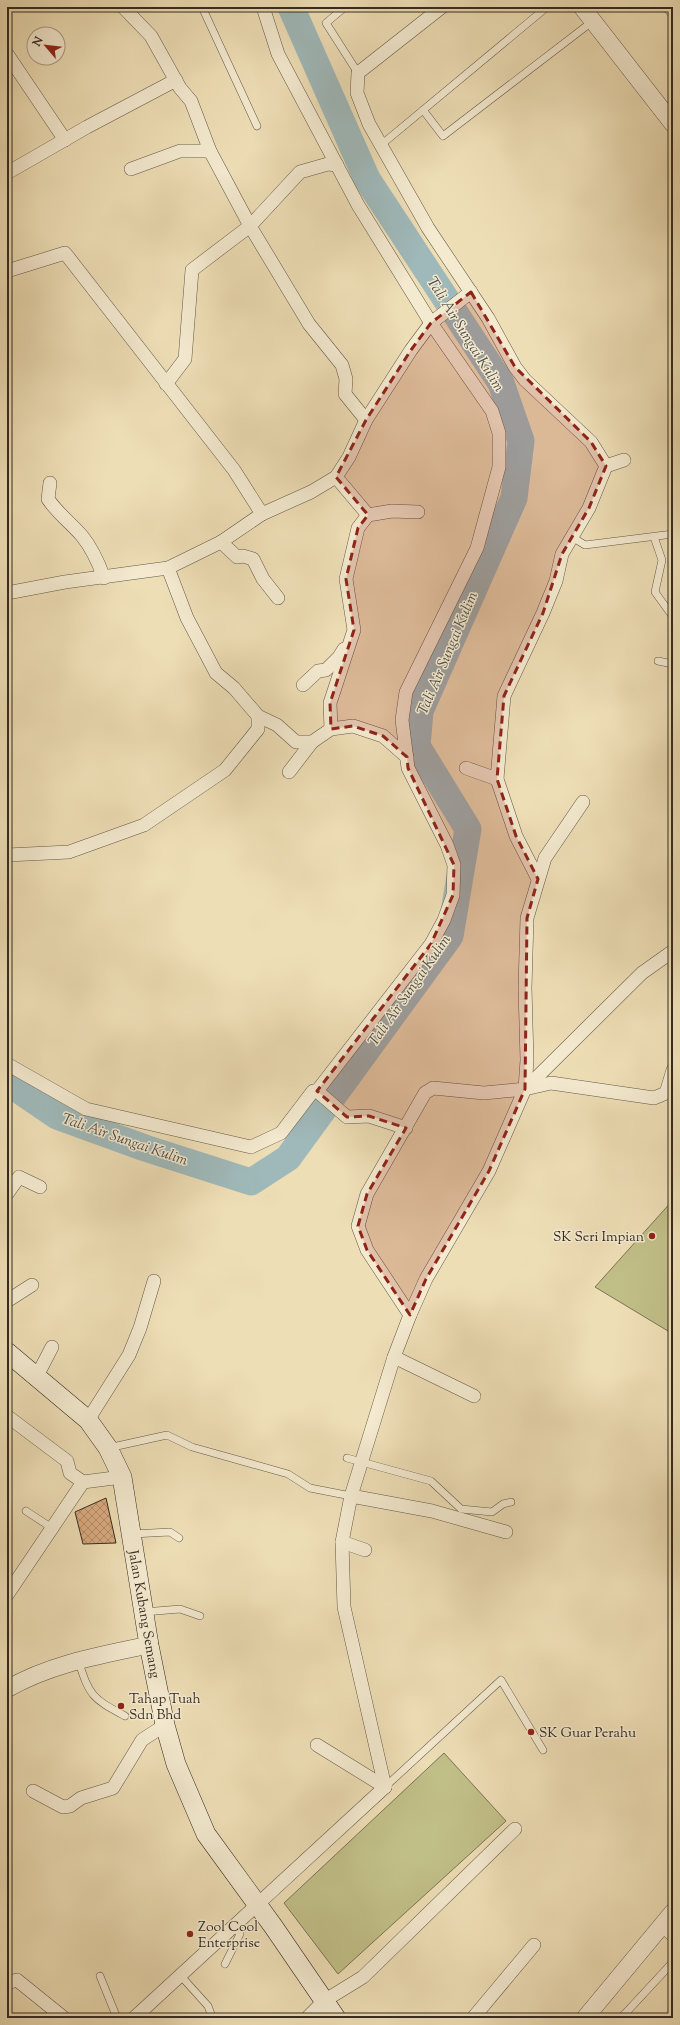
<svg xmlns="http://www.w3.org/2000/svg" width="680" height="2025" viewBox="0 0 680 2025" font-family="'Sorts Mill Goudy',serif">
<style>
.grass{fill:#c1bf88;stroke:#7a7554}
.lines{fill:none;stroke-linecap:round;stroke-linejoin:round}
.river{stroke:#9fb9ba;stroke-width:27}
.building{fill:url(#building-cross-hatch);stroke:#332b21}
.service-casing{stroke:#625846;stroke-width:8}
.minor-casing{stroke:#625846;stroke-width:14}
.tertiary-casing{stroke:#625846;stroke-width:18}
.secondary-casing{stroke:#332b21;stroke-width:20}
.service{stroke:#f4ead0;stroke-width:7}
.minor{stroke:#f4ead0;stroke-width:13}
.tertiary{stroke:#f4ead0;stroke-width:17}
.secondary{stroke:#f4ead0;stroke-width:19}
.marked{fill:#8f2418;fill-opacity:0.2;stroke:#8f2418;stroke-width:3;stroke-dasharray:8 5;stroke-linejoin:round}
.poi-dot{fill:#8f2418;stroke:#f4ead0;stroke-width:1.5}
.labels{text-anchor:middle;stroke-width:3;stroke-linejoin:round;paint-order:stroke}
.poi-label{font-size:14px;fill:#332b21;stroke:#f4ead0;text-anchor:start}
.street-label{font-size:14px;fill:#332b21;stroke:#f4ead0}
.water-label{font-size:15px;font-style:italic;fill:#4e4e47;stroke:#f4ead0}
</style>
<defs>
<pattern id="building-cross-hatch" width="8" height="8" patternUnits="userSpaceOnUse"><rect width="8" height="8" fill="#d9a97e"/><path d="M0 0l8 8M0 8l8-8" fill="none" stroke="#b18a67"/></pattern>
</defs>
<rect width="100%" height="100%" fill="#eedeb6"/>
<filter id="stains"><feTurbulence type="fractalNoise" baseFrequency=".005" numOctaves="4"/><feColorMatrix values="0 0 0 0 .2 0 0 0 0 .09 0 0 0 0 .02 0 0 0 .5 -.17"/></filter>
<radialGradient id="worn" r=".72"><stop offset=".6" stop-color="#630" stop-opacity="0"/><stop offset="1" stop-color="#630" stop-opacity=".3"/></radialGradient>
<g class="grass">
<polygon points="673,1200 673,1334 595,1287"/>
<polygon points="444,1753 506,1821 338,1974 284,1903"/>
</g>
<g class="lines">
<polyline class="river" points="7,1082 57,1116 145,1148 251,1182 288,1158 450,936 468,829 417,746 420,711 514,498 521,441 501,383 367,179 291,7"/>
</g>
<polygon class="building" points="106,1498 116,1543 83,1544 75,1512"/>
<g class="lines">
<g class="service-casing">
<g id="service">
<polyline points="202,7 257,126"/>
<polyline points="345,7 326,23 358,73"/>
<polyline points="666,7 673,16"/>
<polyline points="423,110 443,136 593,21"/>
<polyline points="381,145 547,7"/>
<polyline points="572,537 585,545 673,534"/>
<polyline points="654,537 662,560 655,592 673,617"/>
<polyline points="658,661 673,664"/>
<polyline points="108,1448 167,1435 192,1447 288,1474 310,1488 351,1496"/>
<polyline points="347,1458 431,1481 461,1509 492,1512 503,1504 511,1502"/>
<polyline points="26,1511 52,1528"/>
<polyline points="132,1534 170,1532 179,1538"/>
<polyline points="144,1612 180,1609 200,1616"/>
<path d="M78,1660C90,1697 92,1698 125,1716"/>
<polyline points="385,1787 501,1680 543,1750"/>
<polyline points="660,1928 673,1939"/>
<polyline points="225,1964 240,1934 232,1925"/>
<polyline points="180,1975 208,2006 211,2014 210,2018"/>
<polyline points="100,1976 117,2018"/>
<polyline points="621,2018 673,1962"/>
</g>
</g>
<g class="minor-casing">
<g id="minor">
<polyline points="123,7 151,36 180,88 191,101 210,151 250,226 309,324 342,365 346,379 345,394 366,420"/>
<polyline points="263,7 278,54 358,205 431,323 492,411 499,433 499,467 477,548 406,692 402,720 408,768 447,845 454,865 453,895 444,920 431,944 317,1091 347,1117 369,1116 406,1128"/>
<polyline points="442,7 358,73 357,93 369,124 428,228 488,318 515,367 525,380 591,442 606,466 589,508 562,554 556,581 543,613 504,696 497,779 516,836 538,879"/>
<polyline points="7,54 65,140"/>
<polyline points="131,169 180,151 210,151"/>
<polyline points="7,173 87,127 176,80"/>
<polyline points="7,271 65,253 234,470 262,514"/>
<polyline points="166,384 185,359 192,270 250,226 300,172 328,164 337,165"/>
<polyline points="606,466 624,460"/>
<polyline points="336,477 368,515 392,511 418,512"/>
<path d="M50,483L48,499C58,514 71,523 82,536C92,548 99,564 104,578"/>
<polyline points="221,542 237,557 243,556 253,559 263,579 278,598"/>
<polyline points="168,568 187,618 216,673 234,688 258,716 277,725 296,742 312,742 331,729 353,726 383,736 407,757"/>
<polyline points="7,593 65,582 168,568 221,542 262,514 311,492 336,477 349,457 366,420 411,350 431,323 471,292"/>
<polyline points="303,685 318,671 326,670 339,657 344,649"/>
<polyline points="331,729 330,703 354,630 346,579 358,528 368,515"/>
<polyline points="466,768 497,779"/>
<polyline points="289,772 312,742"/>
<polyline points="7,855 69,852 144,825 225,770 258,729 258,716"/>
<polyline points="7,1064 86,1109 251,1147 281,1133 313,1091 317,1091"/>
<polyline points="525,1089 527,1060 525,988 527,918 545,858 583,802"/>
<polyline points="7,1194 19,1177 40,1187"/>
<polyline points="7,1301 32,1285"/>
<polyline points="410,1315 367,1250 358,1226 367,1194 425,1093 433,1088 484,1093 525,1089 551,1083 654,1098 666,1093 673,1070"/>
<polyline points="394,1357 474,1396"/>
<polyline points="37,1376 52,1347"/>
<polyline points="7,1416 67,1461 70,1473 83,1482 122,1477"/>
<polyline points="88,1420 129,1355 140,1328 154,1281"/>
<polyline points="351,1496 432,1511 506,1532"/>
<polyline points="342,1542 365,1550"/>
<polyline points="7,1595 83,1482"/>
<polyline points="317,1745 385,1787"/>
<polyline points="385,1787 344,1607 342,1542 351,1496 394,1357 410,1315 426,1279 489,1171 525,1089 642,973 673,951"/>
<polyline points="33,1791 63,1807 70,1806 81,1798 113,1788 142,1740 165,1725"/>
<polyline points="7,1983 17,1980 64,2018"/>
<polyline points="134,2018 385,1787"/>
<polyline points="307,2018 324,2001 363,1977 515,1829"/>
<polyline points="473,2018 534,1945"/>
</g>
</g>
<g class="tertiary-casing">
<g id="tertiary">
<polyline points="582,7 673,124"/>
<path d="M7,1689C50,1664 101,1655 149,1645"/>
<polyline points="585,2018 673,1912"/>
</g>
</g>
<g class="secondary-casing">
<polyline id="secondary" points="7,1352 88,1420 108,1448 122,1477 149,1645 165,1725 176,1764 206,1834 273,1926 336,2018"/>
</g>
<use href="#service" class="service"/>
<use href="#minor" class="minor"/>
<use href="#tertiary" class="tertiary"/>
<use href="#secondary" class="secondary"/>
</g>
<path class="marked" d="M471,292L515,367L591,442L606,466L589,508L562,554L543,613L504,696L497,779L516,836L538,879L527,918L525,1089L489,1171L426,1279L410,1315L367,1250L358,1226L367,1194L406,1128L369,1116L347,1117L317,1091L431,944L453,895L454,865L408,768L407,757L383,736L353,726L331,729L330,703L354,630L346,579L358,528L368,515L336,477L366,420L411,350L431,323Z"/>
<g class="poi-dot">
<circle cx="652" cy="1236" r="4"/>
<circle cx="121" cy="1706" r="4"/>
<circle cx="531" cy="1732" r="4"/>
<circle cx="190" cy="1934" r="4"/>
</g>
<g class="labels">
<g class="poi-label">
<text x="644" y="1241" text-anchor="end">SK Seri Impian</text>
<text x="129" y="1703">Tahap Tuah<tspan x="129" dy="16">Sdn Bhd</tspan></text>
<text x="539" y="1737">SK Guar Perahu</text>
<text x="198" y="1931">Zool Cool<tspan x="198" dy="16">Enterprise</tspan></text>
</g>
<g class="street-label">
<text transform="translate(145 1614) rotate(80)" y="5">Jalan Kubang Semang</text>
</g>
<g class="water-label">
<text transform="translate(466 334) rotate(58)" y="5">Tali Air Sungai Kulim</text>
<text transform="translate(447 653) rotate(-67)" y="5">Tali Air Sungai Kulim</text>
<text transform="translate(409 990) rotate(-55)" y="5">Tali Air Sungai Kulim</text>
<text transform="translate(125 1139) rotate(19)" y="5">Tali Air Sungai Kulim</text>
</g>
</g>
<rect width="680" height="2025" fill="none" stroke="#eedeb6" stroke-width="24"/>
<rect x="8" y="8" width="664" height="2009" fill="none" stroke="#332b21" stroke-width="2"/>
<rect x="12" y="12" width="656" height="2001" fill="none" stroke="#332b21"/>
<g transform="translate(46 46) rotate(298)"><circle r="19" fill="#f4ead0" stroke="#a79e8a"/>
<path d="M0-3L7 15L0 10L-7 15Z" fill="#8f2418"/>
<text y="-6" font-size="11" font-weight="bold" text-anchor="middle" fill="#332b21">N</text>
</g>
<rect width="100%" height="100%" filter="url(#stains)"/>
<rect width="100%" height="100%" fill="url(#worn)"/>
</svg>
